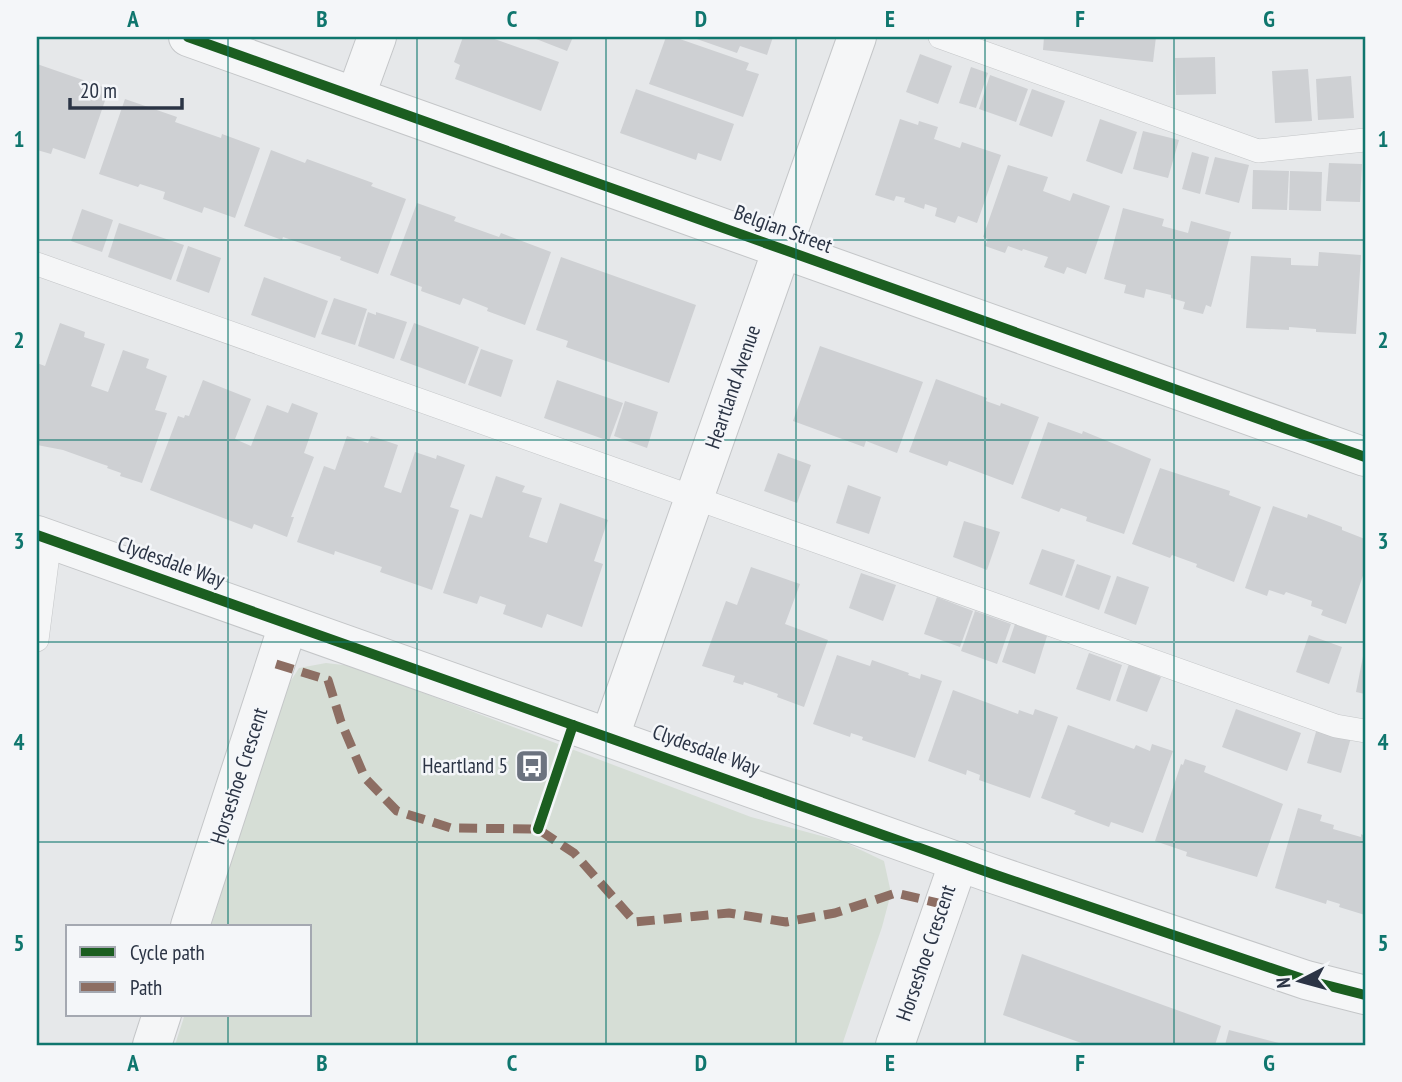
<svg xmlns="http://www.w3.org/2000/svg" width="1402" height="1082" viewBox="0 0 1402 1082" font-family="'PT Sans Narrow',sans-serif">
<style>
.green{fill:#d6ded6}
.building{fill:#ced0d3}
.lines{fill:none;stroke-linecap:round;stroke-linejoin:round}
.lane-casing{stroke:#c4c6c8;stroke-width:24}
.street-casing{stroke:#c4c6c8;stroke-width:40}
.lane{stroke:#f5f6f7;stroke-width:23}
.street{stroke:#f5f6f7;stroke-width:38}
.quiet{stroke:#8d6e63;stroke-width:9;stroke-dasharray:18 9;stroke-linecap:butt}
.cycleway-casing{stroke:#f4f6f9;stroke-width:15}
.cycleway{stroke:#1b5e20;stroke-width:10}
.grid{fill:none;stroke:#0f766e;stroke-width:2;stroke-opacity:0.55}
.labels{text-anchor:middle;stroke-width:5;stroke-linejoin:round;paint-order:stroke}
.street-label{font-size:21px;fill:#2b3445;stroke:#f4f6f9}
.poi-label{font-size:21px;fill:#2b3445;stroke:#f4f6f9;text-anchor:end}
.neatline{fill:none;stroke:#0f766e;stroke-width:2.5}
.grid-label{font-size:23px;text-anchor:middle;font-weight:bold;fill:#0f766e}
</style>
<rect width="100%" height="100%" fill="#e6e8ea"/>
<polygon class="green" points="326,663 352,666 751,817 844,842 884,861 891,893 882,927 842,1045 175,1045 185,1014 310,1014 310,926 211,926 283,693 299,668"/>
<g class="building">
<polygon points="463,37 489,37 559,62 541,111 455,79 460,65 454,62"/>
<polygon points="531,37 573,37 567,51"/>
<polygon points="666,37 674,37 749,63 746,70 759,74 743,117 649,84"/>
<polygon points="691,37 773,37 767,55 740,46 737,53"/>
<polygon points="1044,37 1156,37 1153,62 1043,50"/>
<polygon points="920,54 952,66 938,104 906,92"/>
<polygon points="1215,57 1216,94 1176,95 1175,58"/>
<polygon points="37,64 109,89 85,159 53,148 51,154 37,150"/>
<polygon points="971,67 988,73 976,108 959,103"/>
<polygon points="1308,69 1312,121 1275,123 1272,71"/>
<polygon points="990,75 1028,89 1016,122 979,109"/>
<polygon points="1351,76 1354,118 1318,120 1316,79"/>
<polygon points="636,89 734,124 721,161 698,153 696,160 620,133"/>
<polygon points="1032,89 1065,101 1052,137 1019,125"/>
<polygon points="125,99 177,117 175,122 221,138 222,134 260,148 235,218 204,207 202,213 163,199 165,192 140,184 138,187 99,174"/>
<polygon points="900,119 918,125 919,121 938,127 934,139 960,148 962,142 1001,155 977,223 958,216 955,223 935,216 937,208 925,204 924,209 904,202 905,198 896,196 894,201 875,195"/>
<polygon points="1100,119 1137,132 1122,174 1086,161"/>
<polygon points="1143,131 1179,140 1168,178 1133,169"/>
<polygon points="271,150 305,163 307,159 373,183 371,186 406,199 378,274 340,260 341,257 283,237 282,240 244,226"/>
<polygon points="1192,152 1209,157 1200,194 1182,189"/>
<polygon points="1215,157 1249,165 1239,203 1205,194"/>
<polygon points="1329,163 1362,164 1360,202 1326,201"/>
<polygon points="1008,165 1048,177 1043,191 1070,201 1073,193 1110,206 1086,274 1067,267 1064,274 1044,267 1048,257 1023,249 1022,251 1008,246 1005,253 985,246 988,239 983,237"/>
<polygon points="1253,170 1289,171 1287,210 1252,209"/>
<polygon points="1290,171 1322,172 1321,211 1289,210"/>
<polygon points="417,203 456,217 454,221 499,237 501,233 551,252 525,325 487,311 488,308 463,298 460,305 421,291 422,287 390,275"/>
<polygon points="1123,208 1164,219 1162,226 1188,233 1191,221 1231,232 1211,307 1206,305 1203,314 1183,309 1185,302 1171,298 1171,295 1146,289 1144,298 1124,293 1126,285 1104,279"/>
<polygon points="82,209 113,220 102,252 71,241"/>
<polygon points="119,223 184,245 171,280 108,257"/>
<polygon points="188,246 221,258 209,293 176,281"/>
<polygon points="1319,252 1361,255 1356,334 1316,332 1316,329 1289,327 1289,330 1246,328 1251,256 1291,258 1291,265 1318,266"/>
<polygon points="561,257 696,305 669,383 566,347 568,341 536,330"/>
<polygon points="264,277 328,301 315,338 251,315"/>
<polygon points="334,298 367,309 355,345 321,334"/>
<polygon points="368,312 376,315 376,312 407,322 394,359 358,346"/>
<polygon points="60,323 85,332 84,337 105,344 91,386 108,392 123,350 149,359 146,368 167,376 155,410 167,413 142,483 120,476 121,473 107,468 108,466 102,464 63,450 37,445 37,363 45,366"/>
<polygon points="414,323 479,347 465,384 400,360"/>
<polygon points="820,346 923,382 897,453 866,441 864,447 793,421"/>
<polygon points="481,349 513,360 501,397 468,385"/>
<polygon points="936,379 987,398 986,401 1000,406 1001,403 1039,417 1013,485 949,461 947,466 909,452"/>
<polygon points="203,380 251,399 235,439 251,446 267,405 288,413 292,403 318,413 304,453 314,457 291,517 294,517 287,537 254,524 252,529 150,490 178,416 184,418 185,415 189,416"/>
<polygon points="557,380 623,403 609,441 544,418"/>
<polygon points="625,401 658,412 647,448 614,436"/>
<polygon points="1048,422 1082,434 1083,431 1151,459 1124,534 1086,521 1087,517 1061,508 1059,512 1021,498"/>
<polygon points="347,436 368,443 371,436 398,445 384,487 401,493 415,452 436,459 437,455 465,465 450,507 459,510 432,590 380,572 382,567 335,551 334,555 297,542 324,466 335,470"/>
<polygon points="778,453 811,465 797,503 764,491"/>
<polygon points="1160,468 1230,491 1229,495 1261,507 1234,582 1196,567 1197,564 1172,555 1170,558 1132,544"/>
<polygon points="496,476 525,486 522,492 542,498 529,537 547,543 560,503 608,520 594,561 603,564 582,627 547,614 542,628 503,614 506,605 480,596 477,604 443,593 470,514 482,518"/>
<polygon points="848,485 881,497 869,534 836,523"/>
<polygon points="1273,506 1307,518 1308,514 1342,527 1342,530 1365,539 1365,570 1346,624 1321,615 1323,610 1311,606 1312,601 1286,592 1284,595 1269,590 1267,596 1245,588"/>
<polygon points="964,521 1000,532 987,570 953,557"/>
<polygon points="1042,549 1075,560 1062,596 1029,584"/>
<polygon points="1077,564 1111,576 1099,610 1065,597"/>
<polygon points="751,567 800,584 785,624 828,640 804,707 777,697 778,694 744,682 743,685 733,682 735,676 702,666 726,601 737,605"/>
<polygon points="861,573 896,585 883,621 849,608"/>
<polygon points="1117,576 1149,587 1136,625 1104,613"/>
<polygon points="937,597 973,611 960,647 924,634"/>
<polygon points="975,611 1011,624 997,664 961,651"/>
<polygon points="1015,624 1047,636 1035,674 1002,662"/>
<polygon points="1309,635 1342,647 1329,684 1296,672"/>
<polygon points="1364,651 1365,651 1365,694 1356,692"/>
<polygon points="1089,653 1122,665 1110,701 1076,689"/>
<polygon points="837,655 870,666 872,660 909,673 908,675 920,679 921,674 942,681 915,758 862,740 863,737 851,733 850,737 813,724"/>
<polygon points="1129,664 1161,677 1147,712 1116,701"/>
<polygon points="953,690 1018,714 1019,710 1033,715 1035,709 1058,717 1030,798 979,780 980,775 967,770 966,775 928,761"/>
<polygon points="1236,709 1301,733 1287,771 1222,747"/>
<polygon points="1068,725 1134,749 1136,745 1150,751 1152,744 1173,751 1143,833 1111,822 1109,827 1074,814 1076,811 1041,798"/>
<polygon points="1318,725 1352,734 1341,773 1307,763"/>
<polygon points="1185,759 1206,766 1204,772 1283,804 1257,877 1186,856 1187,852 1155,841 1181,764 1183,765"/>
<polygon points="1298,808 1322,815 1320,821 1334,825 1333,829 1361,837 1361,834 1365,836 1365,915 1339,907 1340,904 1327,900 1326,904 1275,888"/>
<polygon points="1022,954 1221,1026 1215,1045 1087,1045 1003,1015"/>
<polygon points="1229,1030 1283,1044 1283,1045 1225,1045"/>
</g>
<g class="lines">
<g class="lane-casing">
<g id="lane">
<polyline points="940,37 1258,151 1365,140"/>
<polyline points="37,264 1336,726 1365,731"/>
<polyline points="37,640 50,539"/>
</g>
</g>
<g class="street-casing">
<g id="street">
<polyline points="188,37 1365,457"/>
<polyline points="356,95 377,37"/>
<polyline points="37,535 993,874 1306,980 1365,995"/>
<polyline points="610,736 857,37"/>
<polyline points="190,926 288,625"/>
<polyline points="152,1045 162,1014"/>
<polyline points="895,1045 959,861"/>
</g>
</g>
<use href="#lane" class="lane"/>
<use href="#street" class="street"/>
<polyline class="quiet" points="276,664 328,680 341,722 365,778 397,811 451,828 538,829 574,853 635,922 729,913 786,922 835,913 896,893 942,904"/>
<g class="cycleway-casing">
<g id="cycleway">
<polyline points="188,37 1365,457"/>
<polyline points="37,535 993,874 1306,980 1365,995"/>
<polyline points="538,829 573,725"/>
</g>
</g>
<use href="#cycleway" class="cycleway"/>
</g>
<path class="grid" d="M228,37V926M417,37V1045M606,37V1045M796,37V1045M985,37V1045M1174,37V1045M37,240H1365M37,440H1365M37,642H1365M37,842H1365M228,1014V1045"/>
<defs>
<g id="bus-square" transform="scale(1.75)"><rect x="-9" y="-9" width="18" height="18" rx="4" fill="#6c737f" stroke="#f4f6f9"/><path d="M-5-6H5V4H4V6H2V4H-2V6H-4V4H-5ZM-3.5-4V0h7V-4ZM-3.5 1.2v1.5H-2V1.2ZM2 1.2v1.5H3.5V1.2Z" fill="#fff"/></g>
</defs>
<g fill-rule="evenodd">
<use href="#bus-square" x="532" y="766"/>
</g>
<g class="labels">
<g class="street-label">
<text transform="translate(783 229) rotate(20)" y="7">Belgian Street</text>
<text transform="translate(733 387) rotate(-71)" y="7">Heartland Avenue</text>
<text transform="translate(171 562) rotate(20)" y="7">Clydesdale Way</text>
<text transform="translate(706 750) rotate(20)" y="7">Clydesdale Way</text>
<text transform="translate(239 776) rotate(-72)" y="7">Horseshoe Crescent</text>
<text transform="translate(926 953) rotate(-71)" y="7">Horseshoe Crescent</text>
</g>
<g class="poi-label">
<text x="508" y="773">Heartland 5</text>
</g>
</g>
<rect width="1402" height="1082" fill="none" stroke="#f4f6f9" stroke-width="77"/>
<rect x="66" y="925" width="245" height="91" fill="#f4f6f9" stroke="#a4a8b1" stroke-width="2"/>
<rect x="80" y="947" width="35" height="10" fill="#1b5e20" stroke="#a4a8b1" stroke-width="2"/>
<text x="130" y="960" font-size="21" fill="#2b3445">Cycle path</text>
<rect x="80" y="982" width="35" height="10" fill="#8d6e63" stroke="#a4a8b1" stroke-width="2"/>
<text x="130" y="995" font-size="21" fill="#2b3445">Path</text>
<g transform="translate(1300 981) rotate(264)" stroke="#f4f6f9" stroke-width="5" paint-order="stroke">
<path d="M0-5L12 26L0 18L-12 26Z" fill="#2b3445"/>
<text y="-10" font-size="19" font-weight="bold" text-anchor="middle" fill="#2b3445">N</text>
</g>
<path d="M70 98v10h112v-10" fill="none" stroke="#2b3445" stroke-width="3.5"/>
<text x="80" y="98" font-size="21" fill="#2b3445" stroke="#f4f6f9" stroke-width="5" paint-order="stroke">20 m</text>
<rect x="38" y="38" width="1326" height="1006" class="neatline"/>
<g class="grid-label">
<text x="133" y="27">A</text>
<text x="322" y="27">B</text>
<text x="512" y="27">C</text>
<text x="701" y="27">D</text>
<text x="890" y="27">E</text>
<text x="1080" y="27">F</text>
<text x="1269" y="27">G</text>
<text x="19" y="147">1</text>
<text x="1383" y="147">1</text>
<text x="19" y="348">2</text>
<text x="1383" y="348">2</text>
<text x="19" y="549">3</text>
<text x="1383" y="549">3</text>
<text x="19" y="750">4</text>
<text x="1383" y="750">4</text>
<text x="19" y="951">5</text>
<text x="1383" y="951">5</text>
<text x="133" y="1071">A</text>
<text x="322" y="1071">B</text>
<text x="512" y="1071">C</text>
<text x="701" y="1071">D</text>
<text x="890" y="1071">E</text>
<text x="1080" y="1071">F</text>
<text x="1269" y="1071">G</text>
</g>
</svg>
